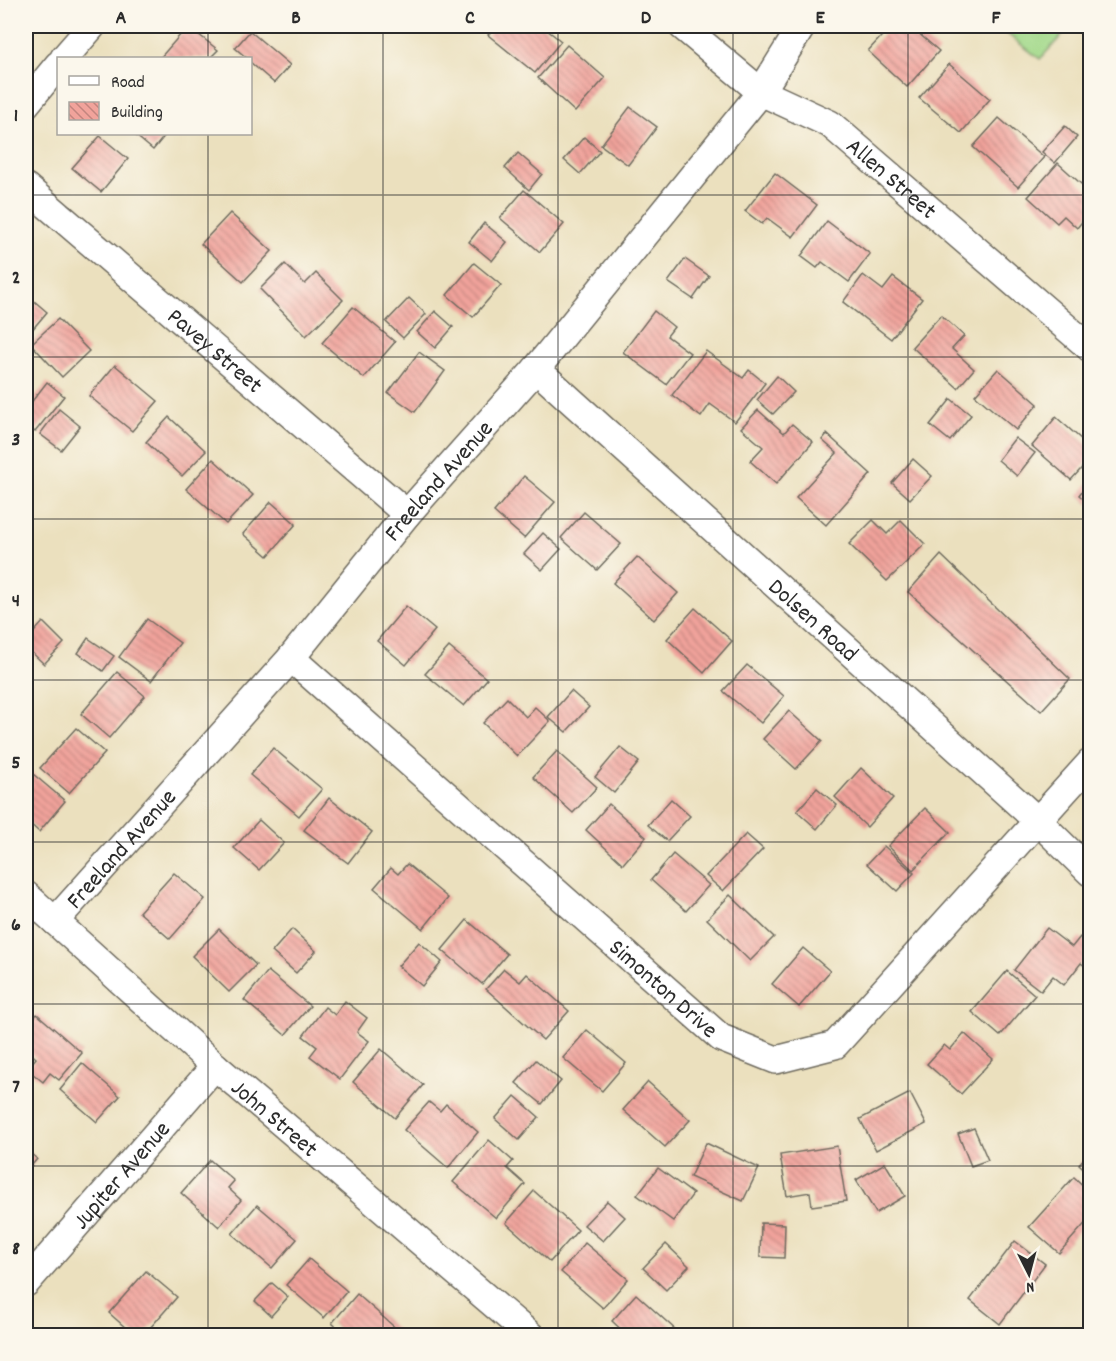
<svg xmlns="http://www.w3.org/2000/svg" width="1116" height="1361" viewBox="0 0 1116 1361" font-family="Dekko,sans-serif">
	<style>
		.green { fill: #a3d98a; stroke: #67825a; stroke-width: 1.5 }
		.building { fill: url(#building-back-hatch) }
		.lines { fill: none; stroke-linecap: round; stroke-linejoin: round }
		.street-casing { stroke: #6e6a5e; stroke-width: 30 }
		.street { stroke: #fff; stroke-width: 27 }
		.grid { fill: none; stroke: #2b2b2b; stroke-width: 1.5; stroke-opacity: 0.55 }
		.labels { text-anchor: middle; stroke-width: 4.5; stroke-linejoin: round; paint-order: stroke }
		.street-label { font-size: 24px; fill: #2b2b2b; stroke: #fbf7ec }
		.neatline { fill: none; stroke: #2b2b2b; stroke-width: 2 }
		.grid-label { font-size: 20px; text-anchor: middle; font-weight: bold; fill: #2b2b2b }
	</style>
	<defs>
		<pattern id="building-back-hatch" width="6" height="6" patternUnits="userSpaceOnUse" patternTransform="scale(1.5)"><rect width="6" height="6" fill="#f1a39b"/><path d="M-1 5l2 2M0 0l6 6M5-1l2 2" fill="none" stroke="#c3857f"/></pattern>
	</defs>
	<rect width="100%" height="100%" fill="#fbf7ec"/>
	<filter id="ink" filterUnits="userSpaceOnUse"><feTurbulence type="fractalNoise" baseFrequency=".0167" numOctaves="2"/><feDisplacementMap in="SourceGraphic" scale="12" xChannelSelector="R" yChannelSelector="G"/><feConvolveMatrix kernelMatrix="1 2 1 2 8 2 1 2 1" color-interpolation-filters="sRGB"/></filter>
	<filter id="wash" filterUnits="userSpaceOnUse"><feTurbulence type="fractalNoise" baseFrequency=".008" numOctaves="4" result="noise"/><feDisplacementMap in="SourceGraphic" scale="24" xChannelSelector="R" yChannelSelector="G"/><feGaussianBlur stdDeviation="1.35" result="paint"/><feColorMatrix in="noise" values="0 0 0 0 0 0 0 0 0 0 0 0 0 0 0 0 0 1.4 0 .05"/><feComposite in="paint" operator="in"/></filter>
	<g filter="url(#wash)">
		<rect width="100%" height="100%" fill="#ebe0be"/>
		<polygon class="green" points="997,26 1071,26 1040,59"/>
		<g id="blocks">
			<g class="building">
				<polygon points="188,26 218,50 210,58 160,58"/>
				<polygon points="496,26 542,26 561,41 535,73 488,35"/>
				<polygon points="891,26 910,26 939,51 907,87 868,51"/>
				<polygon points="1078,26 1090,26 1090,41 1075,29"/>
				<polygon points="250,31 290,65 274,83 250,62 250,58 247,58 235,48"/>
				<polygon points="567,45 605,78 575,112 538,78"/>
				<polygon points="949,64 990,99 961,133 919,98"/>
				<polygon points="630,107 657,127 628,165 601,145"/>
				<polygon points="999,118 1044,157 1018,187 973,147"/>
				<polygon points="1065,126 1077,137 1055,163 1042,152"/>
				<polygon points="134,134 166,134 153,150"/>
				<polygon points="100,136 128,159 101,192 72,168"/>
				<polygon points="584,137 600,151 580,174 564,160"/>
				<polygon points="518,153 542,174 529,190 505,168"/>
				<polygon points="1058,163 1090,192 1090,212 1077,228 1064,216 1057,223 1028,197"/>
				<polygon points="775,173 817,205 793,237 767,218 762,224 745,211"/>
				<polygon points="524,190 564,224 540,252 500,218"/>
				<polygon points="230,213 272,251 243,282 201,244"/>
				<polygon points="827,221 870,254 849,282 822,262 817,268 801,256"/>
				<polygon points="484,223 507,242 492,261 469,242"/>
				<polygon points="685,259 709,276 693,299 668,282"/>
				<polygon points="474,263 501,285 473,317 447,295"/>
				<polygon points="285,264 305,284 316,273 343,300 306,336 260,289"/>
				<polygon points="863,275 883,290 893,277 922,299 891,339 843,302"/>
				<polygon points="26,294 47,312 26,337"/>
				<polygon points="409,298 426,314 403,338 386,322"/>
				<polygon points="353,307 395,342 364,378 322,343"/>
				<polygon points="435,311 453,327 435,348 417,332"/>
				<polygon points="654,311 674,327 667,336 690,353 666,384 623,352"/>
				<polygon points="941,315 964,336 952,349 974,369 958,388 912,347"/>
				<polygon points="58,319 89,351 62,377 31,344"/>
				<polygon points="706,351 743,378 749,370 765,383 735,422 710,404 701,417 672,395"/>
				<polygon points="419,352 445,371 415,412 388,393"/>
				<polygon points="115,365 158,401 132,431 89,396"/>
				<polygon points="998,369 1038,404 1016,430 975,395"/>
				<polygon points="777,376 794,392 773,414 757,400"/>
				<polygon points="47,382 64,396 35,432 26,425 26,409"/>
				<polygon points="951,399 971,415 950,441 930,425"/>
				<polygon points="59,409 80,426 61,450 40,434"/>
				<polygon points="758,410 784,433 792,424 813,442 776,484 750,461 763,447 741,428"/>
				<polygon points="169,417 206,451 182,476 146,442"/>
				<polygon points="1056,417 1090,447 1090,459 1071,480 1032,446"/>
				<polygon points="827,434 871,474 826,525 796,498 837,453 822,440"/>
				<polygon points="1015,438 1035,453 1017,476 998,460"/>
				<polygon points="213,459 253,495 226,524 186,489"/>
				<polygon points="913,459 932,476 910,499 892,483"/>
				<polygon points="524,476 555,502 524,538 494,512"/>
				<polygon points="1090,481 1090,505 1079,495"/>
				<polygon points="271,502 296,524 268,556 243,534"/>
				<polygon points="584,512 621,544 597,570 561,538"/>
				<polygon points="873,520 887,534 901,520 925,544 887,581 849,544"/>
				<polygon points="543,533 561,549 542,570 524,554"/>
				<polygon points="941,555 1070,679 1041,711 908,592"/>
				<polygon points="637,557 678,593 654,620 613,583"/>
				<polygon points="406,606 435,630 406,665 377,641"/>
				<polygon points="695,608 732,641 704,673 667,639"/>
				<polygon points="147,619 180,643 151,681 119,657"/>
				<polygon points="43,622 64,643 44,664 26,647 26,641"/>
				<polygon points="88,638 114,656 103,671 78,653"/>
				<polygon points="449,647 487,679 464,706 425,674"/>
				<polygon points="747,665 784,696 761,723 723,691"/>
				<polygon points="117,672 145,696 109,738 81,714"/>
				<polygon points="571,691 589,707 566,732 548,717"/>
				<polygon points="507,698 526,717 535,707 550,721 517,756 483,723"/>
				<polygon points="789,711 822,741 796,769 763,739"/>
				<polygon points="76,728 105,753 69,793 40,768"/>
				<polygon points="620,747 639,762 614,793 595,777"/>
				<polygon points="273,748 322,789 299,816 250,775"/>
				<polygon points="557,751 597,787 573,813 533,777"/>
				<polygon points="26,768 65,801 39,832 26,820"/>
				<polygon points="861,768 893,798 867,827 835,797"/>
				<polygon points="817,788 837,805 817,829 797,811"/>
				<polygon points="329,798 372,832 348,863 304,830"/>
				<polygon points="671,799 690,816 667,841 648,825"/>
				<polygon points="609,804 646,837 623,864 586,830"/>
				<polygon points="925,808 950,832 913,870 888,846"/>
				<polygon points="259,820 284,843 259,870 234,848"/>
				<polygon points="746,834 763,849 723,891 706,876"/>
				<polygon points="884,846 914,873 897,891 867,864"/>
				<polygon points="673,854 709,885 686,911 651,880"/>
				<polygon points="407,864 448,898 423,929 374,888 391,868 398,874"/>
				<polygon points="174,873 205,899 170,939 139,912"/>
				<polygon points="730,895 774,937 750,961 707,919"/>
				<polygon points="467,920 507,954 482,984 442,950"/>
				<polygon points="1047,928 1072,947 1080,937 1090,945 1090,970 1081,963 1064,985 1053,976 1041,991 1014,970"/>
				<polygon points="219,929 256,965 229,992 192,956"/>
				<polygon points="292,929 316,951 296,973 272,952"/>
				<polygon points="419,942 442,962 422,986 398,966"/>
				<polygon points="803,948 830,971 799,1007 772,984"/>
				<polygon points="504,969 520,982 527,974 569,1011 543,1040 486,989"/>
				<polygon points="268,971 310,1006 285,1035 244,1000"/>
				<polygon points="1007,971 1035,995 1000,1036 972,1012"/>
				<polygon points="345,1001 367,1018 357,1032 369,1041 340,1079 310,1056 317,1047 303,1036 325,1007 335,1015"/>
				<polygon points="37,1014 82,1053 59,1080 50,1073 43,1082 27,1069 36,1058 26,1049 26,1027"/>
				<polygon points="587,1030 626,1063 602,1091 563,1058"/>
				<polygon points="964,1033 993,1059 961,1094 927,1064 944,1045 950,1050"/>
				<polygon points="381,1049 423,1085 395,1118 353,1082"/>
				<polygon points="536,1060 561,1081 542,1104 516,1083"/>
				<polygon points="82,1063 120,1096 97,1122 60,1090"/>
				<polygon points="648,1082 690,1120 665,1147 623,1110"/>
				<polygon points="910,1093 926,1124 876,1150 860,1119"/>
				<polygon points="515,1096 539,1117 519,1140 495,1119"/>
				<polygon points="429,1102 440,1111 446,1104 478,1132 448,1168 404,1130"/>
				<polygon points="974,1128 988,1160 971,1166 958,1134"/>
				<polygon points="489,1140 513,1161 507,1168 525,1184 496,1218 453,1182"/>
				<polygon points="706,1143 759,1168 743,1201 690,1177"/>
				<polygon points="837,1146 846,1201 812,1206 810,1192 787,1196 780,1155"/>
				<polygon points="26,1149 37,1159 26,1172"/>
				<polygon points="1090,1152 1090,1174 1079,1164"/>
				<polygon points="210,1160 234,1181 228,1188 241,1200 219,1227 181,1193"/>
				<polygon points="885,1163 905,1196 876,1213 856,1180"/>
				<polygon points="658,1168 693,1194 673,1221 637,1195"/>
				<polygon points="1074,1177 1090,1192 1090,1218 1059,1253 1029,1227"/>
				<polygon points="534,1191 578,1230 550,1262 506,1223"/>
				<polygon points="607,1201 625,1217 603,1241 584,1225"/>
				<polygon points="257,1205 297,1239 272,1268 232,1234"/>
				<polygon points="761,1223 785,1224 784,1258 760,1257"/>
				<polygon points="1015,1241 1045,1264 1000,1324 970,1300"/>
				<polygon points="585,1243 628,1279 603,1308 561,1272"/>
				<polygon points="666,1244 689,1266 666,1290 643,1268"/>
				<polygon points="309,1259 347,1291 324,1318 286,1285"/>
				<polygon points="146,1271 177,1297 143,1336 135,1336 109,1313"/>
				<polygon points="272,1283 288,1297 271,1316 255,1301"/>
				<polygon points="357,1294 400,1332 397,1336 346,1336 332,1323"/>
				<polygon points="636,1294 677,1331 673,1336 628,1336 612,1321"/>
			</g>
		</g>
	</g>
	<g filter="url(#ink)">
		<use href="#blocks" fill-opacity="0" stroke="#6e6a5e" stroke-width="1.5"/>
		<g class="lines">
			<defs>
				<g id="street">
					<path id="s1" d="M682,26L761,92L830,124L1090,348"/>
					<polyline points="64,58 92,26"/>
					<polyline points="26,104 58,65"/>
					<path id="s2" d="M26,187L407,514"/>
					<path id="s3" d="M536,369L1039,822L1090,872"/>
					<path id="s4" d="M291,658L721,1038L776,1060L835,1045L1090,763"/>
					<path id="s5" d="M26,895L215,1066L531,1336"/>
					<path id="s6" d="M55,921L291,658L407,514L536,369L761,92L802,26"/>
					<path id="s7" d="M26,1283L215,1066"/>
				</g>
			</defs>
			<use href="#street" class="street-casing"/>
			<use href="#street" class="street"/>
		</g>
	</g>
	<path class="grid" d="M208,26V58M383,26V1336M558,26V1336M733,26V1336M908,26V1336M208,134V1336M26,195H1090M26,357H1090M26,519H1090M26,680H1090M26,842H1090M26,1004H1090M26,1166H1090"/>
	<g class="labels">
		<g class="street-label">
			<text dy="8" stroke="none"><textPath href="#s1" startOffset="261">Allen Street</textPath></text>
			<text dy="8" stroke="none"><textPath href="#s2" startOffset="250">Pavey Street</textPath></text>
			<text dy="8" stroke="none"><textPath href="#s6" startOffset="584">Freeland Avenue</textPath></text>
			<text dy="8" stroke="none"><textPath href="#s3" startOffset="374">Dolsen Road</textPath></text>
			<text dy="8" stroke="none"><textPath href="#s6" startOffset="98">Freeland Avenue</textPath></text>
			<text dy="8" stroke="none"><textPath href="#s4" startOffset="498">Simonton Drive</textPath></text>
			<text dy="8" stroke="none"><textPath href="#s5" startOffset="334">John Street</textPath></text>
			<text dy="8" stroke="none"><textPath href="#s7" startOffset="144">Jupiter Avenue</textPath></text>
		</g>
	</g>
	<rect width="1116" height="1361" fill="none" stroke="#fbf7ec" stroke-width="66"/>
	<rect x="57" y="57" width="195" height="78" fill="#fbf7ec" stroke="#a8a59f" stroke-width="1.5"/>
	<rect x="69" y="76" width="30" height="9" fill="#ffffff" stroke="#a8a59f" stroke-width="1.5"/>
	<text x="111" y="87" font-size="18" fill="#2b2b2b">Road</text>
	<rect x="69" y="102" width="30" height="18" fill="url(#building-back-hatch)" stroke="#a8a59f" stroke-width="1.5"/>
	<text x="111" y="117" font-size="18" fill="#2b2b2b">Building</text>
	<g transform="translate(1029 1274) rotate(174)" stroke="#fbf7ec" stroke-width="4.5" paint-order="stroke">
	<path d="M0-4.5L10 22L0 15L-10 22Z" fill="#2b2b2b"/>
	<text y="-9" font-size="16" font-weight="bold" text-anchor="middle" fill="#2b2b2b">N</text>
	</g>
	<rect x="33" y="33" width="1050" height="1295" class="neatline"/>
	<g class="grid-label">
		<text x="121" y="23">A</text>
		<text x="296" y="23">B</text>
		<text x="470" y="23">C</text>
		<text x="646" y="23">D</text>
		<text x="820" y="23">E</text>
		<text x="996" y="23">F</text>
		<text x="16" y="121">1</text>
		<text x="16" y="283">2</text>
		<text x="16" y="445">3</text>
		<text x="16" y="606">4</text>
		<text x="16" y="768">5</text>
		<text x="16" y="930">6</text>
		<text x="16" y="1092">7</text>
		<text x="16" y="1254">8</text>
	</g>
</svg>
